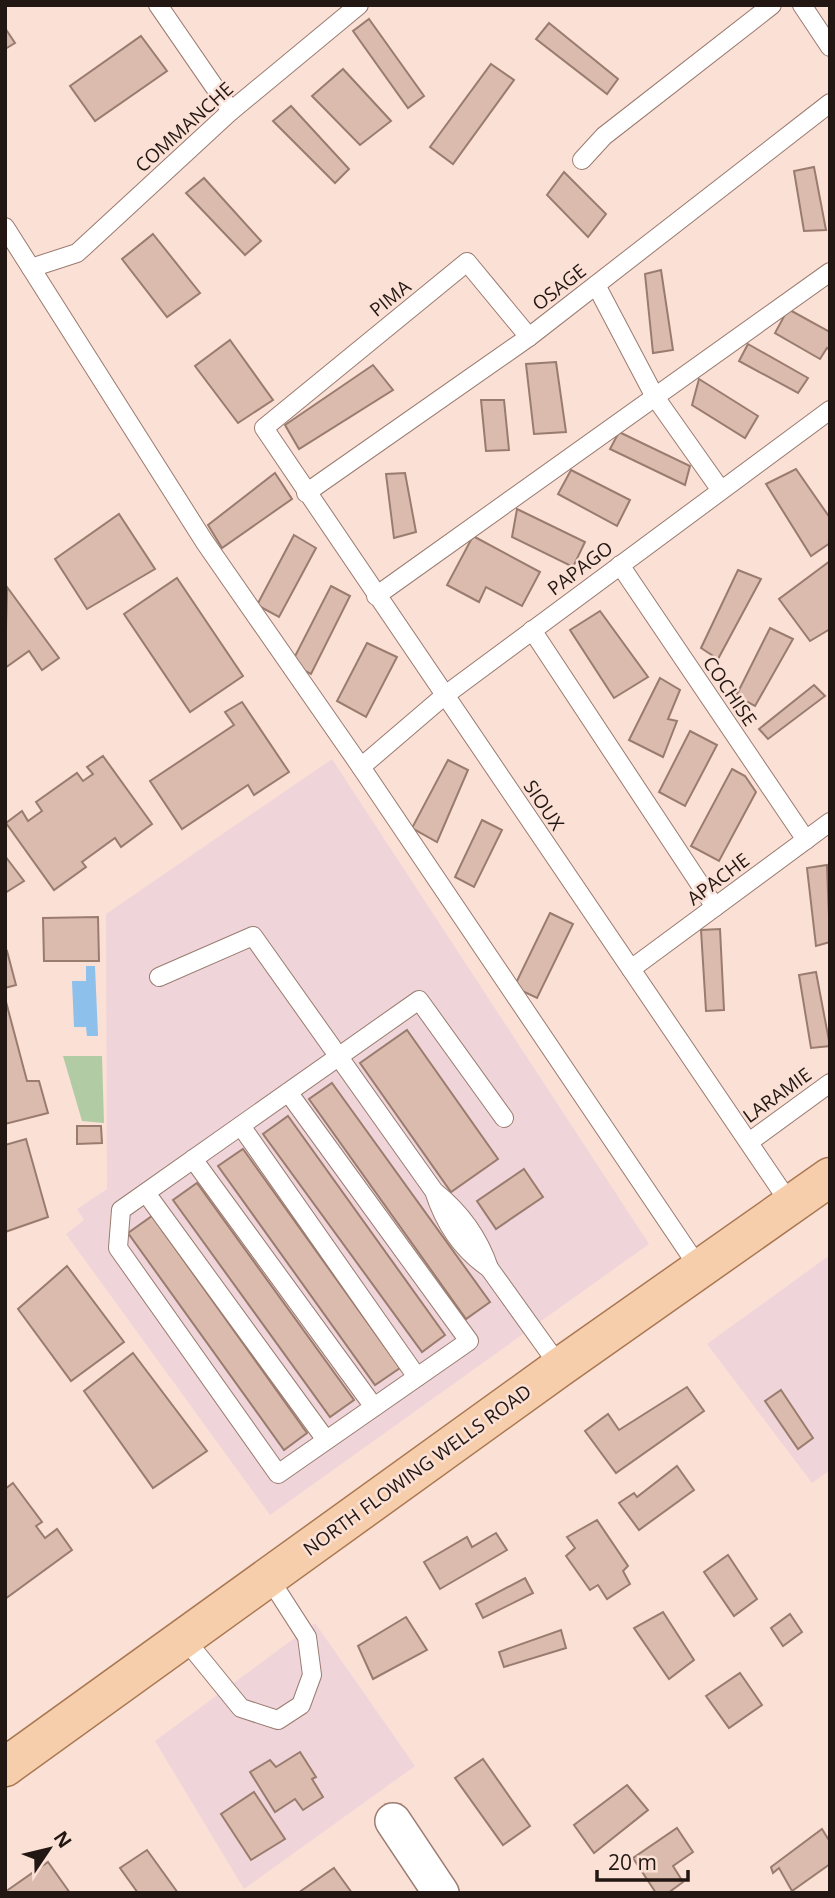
<svg xmlns="http://www.w3.org/2000/svg" width="835" height="1898" viewBox="0 0 835 1898" font-family="'Open Sans',sans-serif">
	<style>
		.commercial { fill: #efd5d9 }
		.green { fill: #b1cca4 }
		.water { fill: #8dc0eb }
		.building { fill: #dbbbad; stroke: #9a7c6f; stroke-width: 2 }
		.lines { fill: none; stroke-linecap: round; stroke-linejoin: round }
		.lane-casing { stroke: #9a7b70; stroke-width: 20 }
		.street-casing { stroke: #9a7b70; stroke-width: 38 }
		.primary-casing { stroke: #a97852; stroke-width: 41 }
		.lane { stroke: #fff; stroke-width: 18 }
		.street { stroke: #fff; stroke-width: 35 }
		.primary { stroke: #f7ceac; stroke-width: 38 }
		.labels { text-anchor: middle; stroke-width: 5; stroke-linejoin: round; paint-order: stroke }
		.street-label { font-size: 19px; fill: #221712; stroke: #fbe0d6 }
	</style>
	<rect width="100%" height="100%" fill="#fbe0d6"/>
	<g class="commercial">
		<polygon points="332,759 649,1244 270,1515 66,1234 84,1220 77,1209 107,1189 106,914"/>
		<polygon points="830,1255 830,1470 812,1483 707,1344"/>
		<polygon points="315,1623 415,1766 244,1889 155,1741"/>
	</g>
	<polygon class="green" points="63,1056 102,1056 104,1123 82,1121"/>
	<polygon class="water" points="86,966 95,966 98,1036 87,1036 86,1027 74,1027 72,981 86,981"/>
	<g class="building">
		<polygon points="369,19 424,96 408,108 353,31"/>
		<polygon points="549,23 618,79 607,94 536,39"/>
		<polygon points="5,28 15,43 5,49"/>
		<polygon points="141,36 167,71 95,121 70,86"/>
		<polygon points="491,64 514,80 453,164 430,147"/>
		<polygon points="343,69 391,121 360,145 312,96"/>
		<polygon points="291,106 349,169 335,183 273,121"/>
		<polygon points="814,167 826,230 804,231 794,171"/>
		<polygon points="564,172 606,214 588,237 547,195"/>
		<polygon points="204,178 261,241 245,255 186,193"/>
		<polygon points="153,234 200,293 167,317 122,259"/>
		<polygon points="661,270 673,350 653,353 645,274"/>
		<polygon points="788,309 830,332 830,350 827,348 820,359 775,333"/>
		<polygon points="230,340 273,400 238,423 195,366"/>
		<polygon points="748,344 808,378 798,393 739,361"/>
		<polygon points="556,362 566,432 534,434 526,364"/>
		<polygon points="373,365 393,390 299,449 285,425"/>
		<polygon points="699,379 758,416 745,438 692,405"/>
		<polygon points="481,400 504,400 509,450 486,451"/>
		<polygon points="619,432 690,466 685,485 610,449"/>
		<polygon points="796,469 830,518 830,543 811,556 766,484"/>
		<polygon points="571,470 630,500 617,526 558,494"/>
		<polygon points="275,473 292,499 222,548 208,525"/>
		<polygon points="405,473 416,532 394,538 386,474"/>
		<polygon points="517,509 585,542 573,567 512,537"/>
		<polygon points="119,514 155,569 87,609 55,559"/>
		<polygon points="294,535 316,548 279,617 257,605"/>
		<polygon points="473,536 540,572 522,606 486,587 479,602 447,585"/>
		<polygon points="830,561 830,629 810,641 779,599"/>
		<polygon points="738,570 761,579 718,659 701,648"/>
		<polygon points="177,578 243,676 190,712 124,614"/>
		<polygon points="331,586 350,596 311,674 291,664"/>
		<polygon points="7,587 59,658 42,670 29,651 5,668"/>
		<polygon points="600,611 648,677 614,698 570,630"/>
		<polygon points="770,628 793,639 755,706 736,696"/>
		<polygon points="367,643 397,657 366,717 337,701"/>
		<polygon points="660,678 680,690 668,719 677,721 663,757 629,740"/>
		<polygon points="814,685 825,696 768,739 759,729"/>
		<polygon points="242,702 289,772 254,795 248,785 182,829 150,781 234,725 225,712"/>
		<polygon points="690,731 717,745 685,806 659,792"/>
		<polygon points="103,756 152,824 121,847 115,838 82,862 86,867 54,890 6,823 22,811 28,821 42,811 36,802 77,773 83,781 93,774 87,767"/>
		<polygon points="448,760 468,770 437,842 412,828"/>
		<polygon points="732,769 745,776 756,792 719,861 691,846"/>
		<polygon points="482,820 502,830 474,887 455,877"/>
		<polygon points="5,856 24,881 5,893"/>
		<polygon points="827,865 830,942 816,946 807,868"/>
		<polygon points="550,913 573,924 537,998 514,987"/>
		<polygon points="98,917 99,961 44,961 43,918"/>
		<polygon points="720,929 724,1010 706,1011 701,930"/>
		<polygon points="7,951 16,985 5,988 5,952"/>
		<polygon points="816,972 830,1046 811,1048 799,975"/>
		<polygon points="5,998 27,1081 39,1081 48,1113 5,1124"/>
		<polygon points="407,1030 498,1159 451,1192 360,1063"/>
		<polygon points="332,1083 490,1302 466,1319 309,1099"/>
		<polygon points="288,1116 445,1335 422,1352 263,1134"/>
		<polygon points="77,1126 101,1126 102,1143 77,1144"/>
		<polygon points="26,1139 48,1217 5,1232 5,1145"/>
		<polygon points="243,1149 400,1368 375,1385 218,1166"/>
		<polygon points="524,1169 543,1197 496,1229 477,1201"/>
		<polygon points="197,1183 354,1400 330,1417 173,1200"/>
		<polygon points="152,1216 307,1433 284,1450 128,1233"/>
		<polygon points="67,1266 124,1342 71,1381 18,1309"/>
		<polygon points="133,1353 207,1451 153,1488 84,1391"/>
		<polygon points="687,1387 704,1411 616,1473 585,1431 608,1414 619,1430"/>
		<polygon points="781,1390 813,1438 798,1449 765,1401"/>
		<polygon points="677,1466 694,1490 639,1530 619,1503 634,1493 637,1497"/>
		<polygon points="13,1483 42,1522 36,1526 45,1538 57,1529 72,1550 5,1599 5,1489"/>
		<polygon points="597,1520 628,1566 623,1571 630,1584 607,1599 598,1585 590,1590 566,1556 575,1548 567,1537"/>
		<polygon points="496,1533 507,1550 440,1589 424,1562 467,1537 472,1547"/>
		<polygon points="728,1555 757,1599 734,1616 704,1572"/>
		<polygon points="525,1578 533,1593 483,1618 476,1604"/>
		<polygon points="663,1612 694,1660 669,1679 634,1628"/>
		<polygon points="790,1614 802,1632 783,1646 771,1628"/>
		<polygon points="406,1617 427,1650 373,1679 358,1646"/>
		<polygon points="561,1630 566,1648 504,1667 499,1652"/>
		<polygon points="740,1673 762,1705 729,1728 706,1696"/>
		<polygon points="300,1752 316,1777 312,1779 323,1797 303,1810 295,1799 275,1812 250,1772 270,1760 276,1767"/>
		<polygon points="483,1759 530,1826 503,1845 455,1778"/>
		<polygon points="627,1785 648,1810 594,1853 574,1825"/>
		<polygon points="254,1792 285,1839 251,1860 221,1814"/>
		<polygon points="677,1828 693,1852 673,1866 683,1882 668,1893 656,1893 633,1858"/>
		<polygon points="822,1829 830,1842 830,1864 792,1891 779,1868 773,1873 771,1867"/>
		<polygon points="147,1850 178,1893 138,1893 120,1868"/>
		<polygon points="48,1862 70,1893 5,1893 5,1892"/>
		<polygon points="334,1868 352,1893 298,1893"/>
	</g>
	<g class="lines">
		<defs>
			<g id="lane">
				<polyline points="158,5 231,111"/>
				<polyline points="802,5 830,47"/>
				<polyline points="582,160 604,136 772,5"/>
				<polyline points="5,227 204,541 361,767 699,1268"/>
				<polyline points="31,268 77,253 231,111 359,5"/>
				<polyline points="596,285 655,397 720,489"/>
				<polyline points="529,337 467,262 264,428 791,1205"/>
				<polyline points="306,493 529,337 830,103"/>
				<polyline points="620,565 806,840"/>
				<polyline points="376,596 830,272"/>
				<polyline points="532,630 715,907"/>
				<polyline points="361,767 444,696 830,410"/>
				<polyline points="631,969 830,822"/>
				<path d="M159,977L253,936L434,1191C459,1211 479,1238 489,1268C462,1250 444,1222 434,1191"/>
				<polyline points="288,1092 469,1341 278,1474 118,1248 121,1210 419,1000 504,1118"/>
				<polyline points="241,1126 417,1377"/>
				<polyline points="749,1142 830,1083"/>
				<polyline points="193,1159 374,1407"/>
				<polyline points="146,1193 326,1440"/>
				<polyline points="489,1268 560,1367"/>
				<polyline points="184,1638 241,1708 278,1720 301,1705 312,1675 307,1637 269,1578"/>
			</g>
			<polyline id="street" points="393,1821 441,1893"/>
			<polyline id="primary" points="5,1767 560,1367 830,1177"/>
		</defs>
		<use href="#lane" class="lane-casing"/>
		<use href="#street" class="street-casing"/>
		<use href="#primary" class="primary-casing"/>
		<use href="#lane" class="lane"/>
		<use href="#street" class="street"/>
		<use href="#primary" class="primary"/>
	</g>
	<g class="labels">
		<g class="street-label">
			<text transform="translate(184 127) rotate(-42)" y="7">COMMANCHE</text>
			<text transform="translate(559 287) rotate(-38)" y="7">OSAGE</text>
			<text transform="translate(390 298) rotate(-39)" y="7">PIMA</text>
			<text transform="translate(580 568) rotate(-37)" y="7">PAPAGO</text>
			<text transform="translate(730 691) rotate(56)" y="7">COCHISE</text>
			<text transform="translate(544 805) rotate(56)" y="7">SIOUX</text>
			<text transform="translate(718 879) rotate(-37)" y="7">APACHE</text>
			<text transform="translate(777 1095) rotate(-36)" y="7">LARAMIE</text>
			<text transform="translate(417 1470) rotate(-36)" y="7">NORTH FLOWING WELLS ROAD</text>
		</g>
	</g>
	<rect width="835" height="1898" fill="none" stroke="#221712" stroke-width="14"/>
	<g transform="translate(49 1849) rotate(55)" stroke="#fbe0d6" stroke-width="5" paint-order="stroke">
	<path d="M0-5L12 26L0 18L-12 26Z" fill="#221712"/>
	<text y="-10" font-size="19" font-weight="bold" text-anchor="middle" fill="#221712">N</text>
	</g>
	<path d="M597 1870v10h91v-10" fill="none" stroke="#221712" stroke-width="3.5"/>
	<text x="608" y="1870" font-size="21" fill="#221712" stroke="#fbe0d6" stroke-width="5" paint-order="stroke">20 m</text>
</svg>
